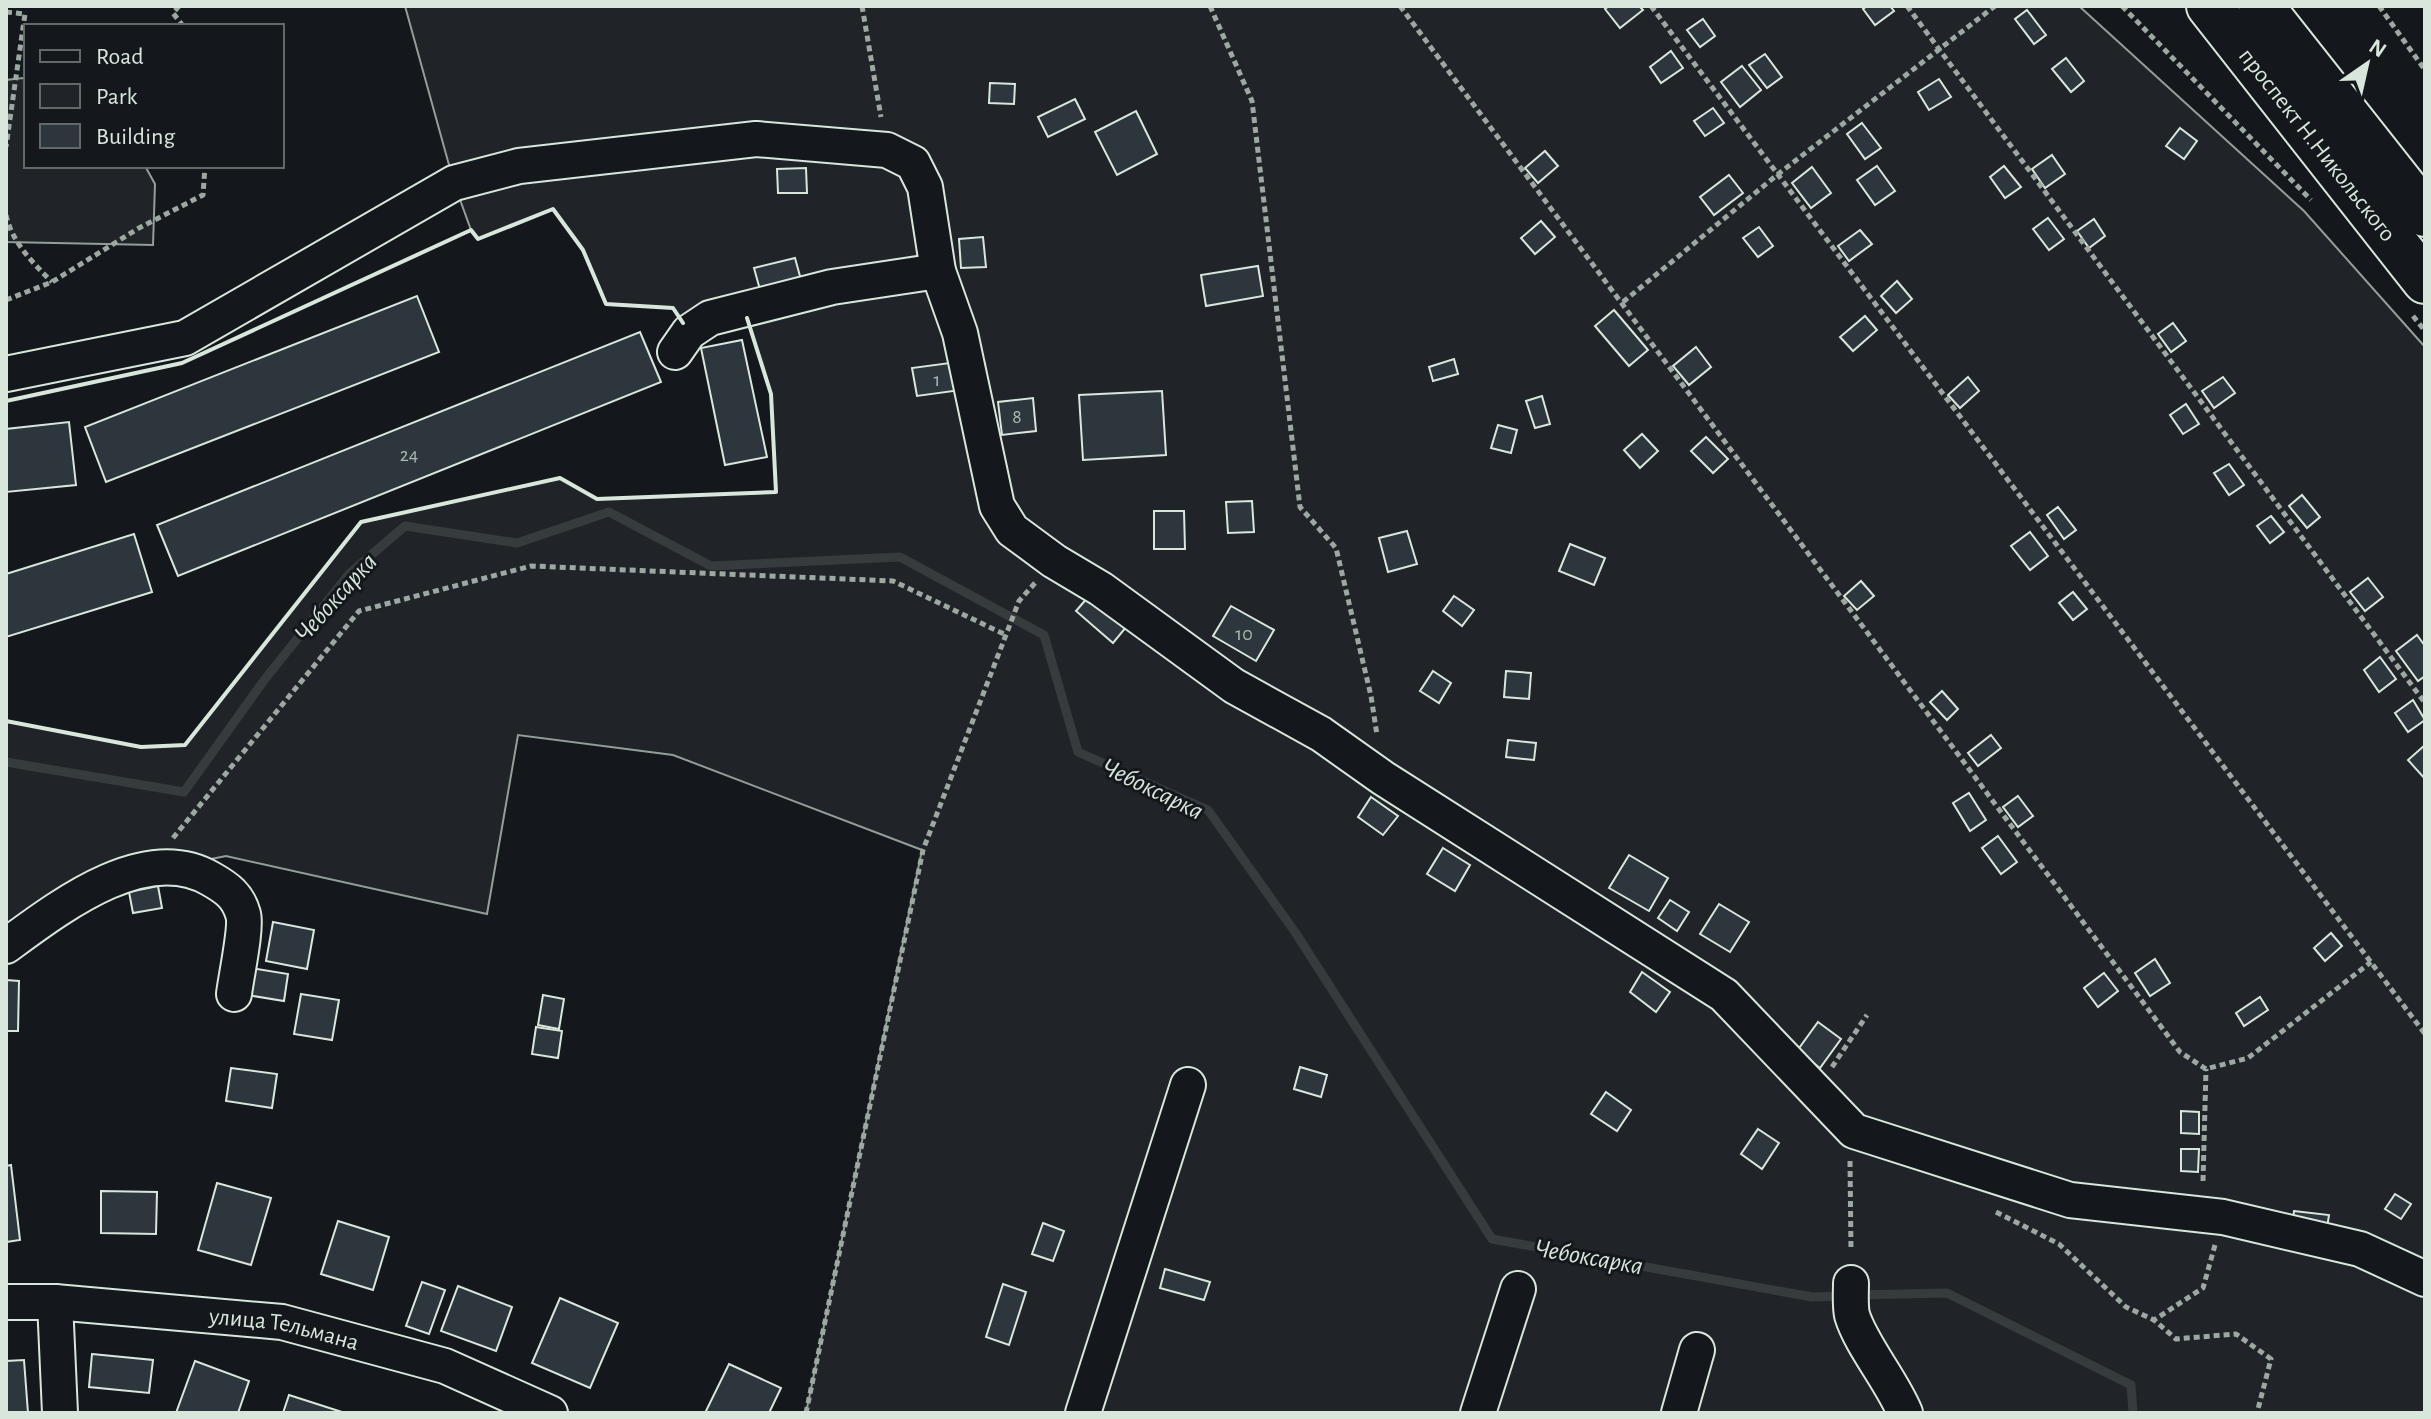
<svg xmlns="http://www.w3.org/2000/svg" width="2431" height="1419" viewBox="0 0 2431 1419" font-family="'Alegreya Sans',sans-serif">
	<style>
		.green { fill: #202428; stroke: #939e99; stroke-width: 2 }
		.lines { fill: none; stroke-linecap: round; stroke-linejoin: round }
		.stream { stroke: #363b3e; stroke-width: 9 }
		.building { fill: #2c363c; stroke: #d8e6dc; stroke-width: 2 }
		.minor-casing { stroke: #d8e6dc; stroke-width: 38 }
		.major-casing { stroke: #d8e6dc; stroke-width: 48 }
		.path { stroke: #9da8a2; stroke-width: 5; stroke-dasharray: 6 4; stroke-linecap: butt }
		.minor { stroke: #14181c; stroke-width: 34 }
		.major { stroke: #14181c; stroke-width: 44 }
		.wall { stroke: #d8e6dc; stroke-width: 4 }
		.labels { text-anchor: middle; stroke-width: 6; stroke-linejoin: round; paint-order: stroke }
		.number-label { font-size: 20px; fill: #adbab4 }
		.street-label { font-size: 24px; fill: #d8e6dc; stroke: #14181c }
		.water-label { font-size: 26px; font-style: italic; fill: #d8e6dc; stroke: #14181c }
	</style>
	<rect width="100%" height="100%" fill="#14181c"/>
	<g class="green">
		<polygon points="405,6 2079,6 2304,211 2425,347 2425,1413 806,1413 922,850 673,755 518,735 487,914 226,856 75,886 6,936 6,721 141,747 185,745 361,522 560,478 598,499 776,492 771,394 746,317 689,332 673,308 606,304 583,250 553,209 478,239 471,230 454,183"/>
		<polygon points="23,78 26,80 26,166 145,166 155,184 153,245 6,242 6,80"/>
	</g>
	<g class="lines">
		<g class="stream">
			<polyline points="6,762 184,792 265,679 349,574 405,526 517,543 609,512 711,566 900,557 1044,635 1078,752 1208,810 1295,932 1492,1239 1812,1297 1843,1296"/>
			<polyline points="1857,1295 1947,1293 2131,1385 2133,1413"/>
		</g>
	</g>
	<g class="building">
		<polygon points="1609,6 1639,6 1643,10 1620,28 1605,9"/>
		<polygon points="1867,6 1890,6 1894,11 1875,25 1863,9"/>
		<polygon points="2027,10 2046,35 2034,44 2015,19"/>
		<polygon points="1703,19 1715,36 1700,47 1687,30"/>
		<polygon points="1671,51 1683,68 1661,83 1650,67"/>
		<polygon points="1765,54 1782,77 1767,88 1749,65"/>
		<polygon points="2066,58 2084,81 2071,92 2052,69"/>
		<polygon points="1742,66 1761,90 1740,107 1721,82"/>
		<polygon points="1939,79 1951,97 1929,110 1918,92"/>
		<polygon points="990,83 1015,84 1014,104 989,103"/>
		<polygon points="1075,99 1085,119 1048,137 1038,117"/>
		<polygon points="1713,108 1724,123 1705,136 1694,121"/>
		<polygon points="1136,111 1157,154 1117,175 1095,132"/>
		<polygon points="1862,123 1881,148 1865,159 1847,134"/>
		<polygon points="2180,128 2197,141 2184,159 2166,146"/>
		<polygon points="1545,151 1558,166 1538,183 1525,168"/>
		<polygon points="2052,155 2065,174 2045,188 2032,169"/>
		<polygon points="1877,166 1895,191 1875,205 1857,180"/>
		<polygon points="2004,166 2021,187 2005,198 1990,177"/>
		<polygon points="1812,167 1831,193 1811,208 1792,183"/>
		<polygon points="806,168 807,193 778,193 777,169"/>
		<polygon points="1729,175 1743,193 1714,215 1700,197"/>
		<polygon points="2048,218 2064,239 2049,250 2033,229"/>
		<polygon points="2094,219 2105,236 2089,248 2077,231"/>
		<polygon points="1541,221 1555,237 1535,254 1521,238"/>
		<polygon points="1759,227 1773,246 1758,257 1743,238"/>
		<polygon points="1860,230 1872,244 1849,261 1838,246"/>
		<polygon points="983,237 986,267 961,268 959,239"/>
		<polygon points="795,258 803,287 762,297 754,268"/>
		<polygon points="1258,266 1263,296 1206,306 1201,275"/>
		<polygon points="1897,281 1912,299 1896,313 1881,296"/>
		<polygon points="417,296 439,352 106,482 85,427"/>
		<polygon points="1614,310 1648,350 1629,366 1595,326"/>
		<polygon points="1865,316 1877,330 1853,351 1840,337"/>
		<polygon points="2173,323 2186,341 2171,352 2158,334"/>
		<polygon points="640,332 661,382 178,576 157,525"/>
		<polygon points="742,340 767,457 725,465 701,348"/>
		<polygon points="1696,347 1711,367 1689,385 1673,366"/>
		<polygon points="1454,359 1458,374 1433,381 1429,367"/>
		<polygon points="957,362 961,390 917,396 912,368"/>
		<polygon points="1968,377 1979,391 1960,408 1948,395"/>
		<polygon points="2223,377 2235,393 2214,408 2202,391"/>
		<polygon points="1162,391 1166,455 1083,460 1079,395"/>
		<polygon points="1542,396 1550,424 1535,428 1526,401"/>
		<polygon points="1033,398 1036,431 1002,435 998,402"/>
		<polygon points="2186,404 2199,424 2183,434 2170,415"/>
		<polygon points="69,422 76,485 6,492 6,429"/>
		<polygon points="1498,425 1517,430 1511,453 1491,448"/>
		<polygon points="1642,434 1658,451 1640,468 1624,450"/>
		<polygon points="1706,437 1728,459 1713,473 1691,451"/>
		<polygon points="2229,464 2244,485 2229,495 2214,473"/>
		<polygon points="2302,495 2320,517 2307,528 2289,506"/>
		<polygon points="1252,501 1254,532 1228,533 1226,502"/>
		<polygon points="2058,507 2076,530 2064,539 2047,515"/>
		<polygon points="1154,511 1184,511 1185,549 1154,549"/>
		<polygon points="2271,516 2284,532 2270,543 2257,526"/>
		<polygon points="1407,531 1417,564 1388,572 1379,538"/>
		<polygon points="2030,532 2048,556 2030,570 2011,546"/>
		<polygon points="134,534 152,592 6,637 6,574"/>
		<polygon points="1570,544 1605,558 1594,585 1559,571"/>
		<polygon points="2368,578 2383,597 2365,611 2350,592"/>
		<polygon points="1861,581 1874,596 1857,610 1844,596"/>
		<polygon points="1095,589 1132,620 1113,643 1076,611"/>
		<polygon points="2073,592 2087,609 2073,620 2059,603"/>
		<polygon points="1454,596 1474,610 1462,626 1443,611"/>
		<polygon points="1231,606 1274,630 1256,661 1213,636"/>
		<polygon points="2417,635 2425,646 2425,676 2418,681 2396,651"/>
		<polygon points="2380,657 2396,679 2379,692 2364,670"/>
		<polygon points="1433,671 1451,683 1439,703 1420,691"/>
		<polygon points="1506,671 1531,673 1529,699 1504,697"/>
		<polygon points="1942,691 1958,709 1947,720 1930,702"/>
		<polygon points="2413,700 2425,720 2408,732 2395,713"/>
		<polygon points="1991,735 2001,748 1978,766 1968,753"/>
		<polygon points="1508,740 1536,743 1534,760 1506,757"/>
		<polygon points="2425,745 2425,779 2408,760"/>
		<polygon points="1969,793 1986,820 1970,831 1953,803"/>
		<polygon points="2018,796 2033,816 2018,827 2003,807"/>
		<polygon points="1371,797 1398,816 1383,835 1358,817"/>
		<polygon points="1998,836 2017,862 2001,874 1982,848"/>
		<polygon points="1443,848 1470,865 1455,891 1427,874"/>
		<polygon points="1629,855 1668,878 1649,911 1609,888"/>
		<polygon points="158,886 162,908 133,913 129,892"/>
		<polygon points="1670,900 1689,912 1677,931 1658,918"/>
		<polygon points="1719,904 1749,922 1730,952 1700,934"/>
		<polygon points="273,922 314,930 307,969 266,961"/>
		<polygon points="2331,933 2342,946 2325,961 2314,948"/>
		<polygon points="2155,959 2170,983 2150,996 2135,973"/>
		<polygon points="251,968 288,974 284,1001 247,995"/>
		<polygon points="1642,972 1670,992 1656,1012 1630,992"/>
		<polygon points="2104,973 2118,991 2098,1007 2084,988"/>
		<polygon points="6,980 19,981 18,1031 6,1031"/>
		<polygon points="301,994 339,1000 332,1040 294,1034"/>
		<polygon points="543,995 564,999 559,1029 538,1025"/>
		<polygon points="2260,997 2268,1010 2244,1026 2236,1013"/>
		<polygon points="1818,1022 1841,1039 1820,1068 1797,1051"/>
		<polygon points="536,1027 562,1031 558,1058 532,1054"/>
		<polygon points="1300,1067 1327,1075 1321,1097 1294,1089"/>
		<polygon points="231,1068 277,1074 272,1108 226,1101"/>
		<polygon points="1606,1092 1631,1110 1617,1131 1591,1114"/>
		<polygon points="2181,1111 2199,1112 2199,1134 2181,1133"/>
		<polygon points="1758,1129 1779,1143 1762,1169 1741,1154"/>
		<polygon points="2181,1149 2199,1149 2198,1172 2181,1171"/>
		<polygon points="11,1165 20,1240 6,1242 6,1166"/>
		<polygon points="217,1183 271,1198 251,1265 198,1250"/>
		<polygon points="101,1191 157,1192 156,1234 101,1233"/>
		<polygon points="2395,1194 2411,1204 2401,1219 2385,1209"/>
		<polygon points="2294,1211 2329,1215 2326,1234 2292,1230"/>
		<polygon points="338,1221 389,1237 373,1290 321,1274"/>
		<polygon points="1043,1223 1064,1231 1053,1261 1032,1254"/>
		<polygon points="1165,1269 1210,1282 1204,1300 1160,1288"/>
		<polygon points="422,1282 445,1290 429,1334 406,1326"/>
		<polygon points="1003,1284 1026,1292 1009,1345 986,1337"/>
		<polygon points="458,1286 512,1307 496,1351 441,1331"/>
		<polygon points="560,1298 618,1323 590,1388 532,1363"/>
		<polygon points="92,1354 153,1360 149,1393 89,1387"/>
		<polygon points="24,1360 28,1413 6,1413 6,1361"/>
		<polygon points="195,1361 249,1381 238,1413 176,1413"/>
		<polygon points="729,1364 781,1388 769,1413 705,1413"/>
		<polygon points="289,1395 345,1413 283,1413"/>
	</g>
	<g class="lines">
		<defs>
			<g id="minor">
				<polyline points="675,352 689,332 710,318 832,287 938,271"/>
				<polyline points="6,374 185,338 454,183 519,166 756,139 887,150 913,163 925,187 938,271 960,333 997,506 1012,530 1054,561 1101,589 1234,686 1321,734 1383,778 1724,995 1854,1131 2070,1200 2223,1217 2360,1249 2425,1279"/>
				<path d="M6,946C58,908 145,840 211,879C227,888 238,896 243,914C247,927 236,977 234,994"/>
				<path d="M1851,1283C1851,1294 1850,1305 1852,1315C1861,1345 1892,1381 1905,1413"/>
				<path id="s1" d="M6,1302H55L282,1322L445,1366L550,1413"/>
				<polyline points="55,1302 60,1413"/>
				<polyline points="1083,1413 1188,1085"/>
				<polyline points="1478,1413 1518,1289"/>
				<polyline points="1679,1413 1697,1350"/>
			</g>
			<g id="major">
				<path id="s2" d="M2209,6L2425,281"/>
				<polyline points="2261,6 2425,214"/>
			</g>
		</defs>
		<use href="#minor" class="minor-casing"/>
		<use href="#major" class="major-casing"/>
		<g class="path">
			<polyline points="179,6 173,13 183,26"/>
			<polyline points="862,6 881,117"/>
			<polyline points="1210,6 1252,101 1300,507 1336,548 1371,696 1377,735"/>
			<polyline points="1400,6 2180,1052 2206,1069 2248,1058 2371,962"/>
			<polyline points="1651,6 2425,1034"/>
			<polyline points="1907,6 2425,703"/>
			<polyline points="2122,6 2311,200"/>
			<polyline points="2379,6 2425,70"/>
			<polyline points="6,12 25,14 6,147"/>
			<path d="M6,215C12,242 32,262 52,282"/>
			<polyline points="6,300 52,282 139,228 203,195 205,166"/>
			<polyline points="1623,302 1777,175 1995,6"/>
			<polyline points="2413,316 2425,331"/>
			<polyline points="173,838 359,611 531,566 893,581 1006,635"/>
			<polyline points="1832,1067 1867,1015"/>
			<polyline points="1850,1161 1851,1251"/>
			<polyline points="2203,1181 2206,1069"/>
			<polyline points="1996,1212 2059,1244 2126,1307 2154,1320"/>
			<polyline points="2215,1245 2203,1288 2154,1320 2176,1339 2236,1334 2271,1359 2257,1413"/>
			<polyline points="806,1413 923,850 1019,601 1035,583"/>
		</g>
		<use href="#minor" class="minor"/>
		<use href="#major" class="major"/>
		<g class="wall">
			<polyline points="6,401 182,363 471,230 478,239 553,209 583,250 606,304 673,308 683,323"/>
			<polyline points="6,721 141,747 185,745 361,522 560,478 597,499 776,492 771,394 747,318"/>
		</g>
	</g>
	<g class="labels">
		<g class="number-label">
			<text x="937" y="386">1</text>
			<text x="1017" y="423">8</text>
			<text x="409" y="461">24</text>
			<text x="1244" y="640">10</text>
		</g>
		<g class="street-label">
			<text dy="8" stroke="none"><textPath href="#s2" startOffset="176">проспект Н.Никольского</textPath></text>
			<text dy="8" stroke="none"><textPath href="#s1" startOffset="280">улица Тельмана</textPath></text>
		</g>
		<g class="water-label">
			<text transform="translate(335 597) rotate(-48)" y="9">Чебоксарка</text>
			<text transform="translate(1153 788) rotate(26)" y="9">Чебоксарка</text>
			<text transform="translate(1589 1256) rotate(10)" y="9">Чебоксарка</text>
		</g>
	</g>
	<rect width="2431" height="1419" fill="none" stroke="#d8e6dc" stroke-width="16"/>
	<rect x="24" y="24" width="260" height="144" fill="#14181c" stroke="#626a69" stroke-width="2"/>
	<rect x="40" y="50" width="40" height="12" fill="#14181c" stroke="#626a69" stroke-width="2"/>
	<text x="96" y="64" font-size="24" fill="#d8e6dc">Road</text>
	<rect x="40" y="84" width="40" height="24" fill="#202428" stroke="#626a69" stroke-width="2"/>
	<text x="96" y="104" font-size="24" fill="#d8e6dc">Park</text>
	<rect x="40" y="124" width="40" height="24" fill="#2c363c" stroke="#626a69" stroke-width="2"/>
	<text x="96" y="144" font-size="24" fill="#d8e6dc">Building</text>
	<g transform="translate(2367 64) rotate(34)" stroke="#14181c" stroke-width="6" paint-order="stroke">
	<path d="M0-6L14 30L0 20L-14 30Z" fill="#d8e6dc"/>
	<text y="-12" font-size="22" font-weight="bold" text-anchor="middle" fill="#d8e6dc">N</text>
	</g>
</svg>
